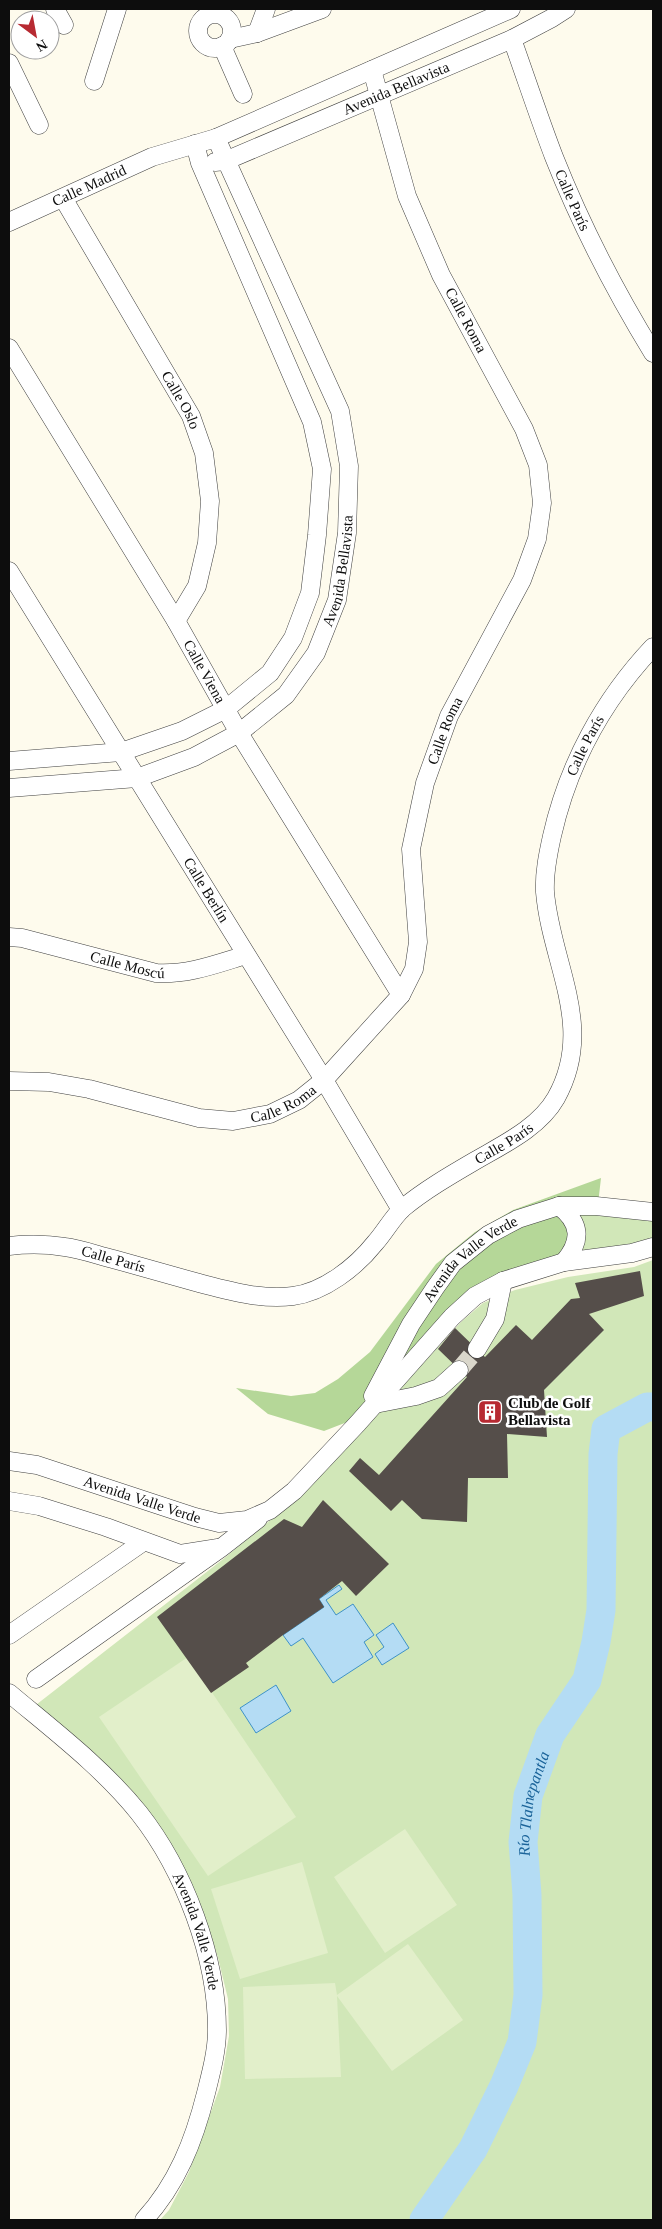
<svg xmlns="http://www.w3.org/2000/svg" width="662" height="2229" viewBox="0 0 662 2229" font-family="'Times New Roman',serif">
	<style>
		.green { fill: #d1e7b8; fill-rule: evenodd }
		.forest { fill: #b5d798 }
		.pitch { fill: #e2efca }
		.water { fill: #b4dcf4; stroke: #3e92c8 }
		.lines { fill: none; stroke-linecap: round; stroke-linejoin: round }
		.river { stroke: #b4dcf4; stroke-width: 29 }
		.building { fill: #554e4a }
		.minor-tunnel { stroke: #dad7cb; stroke-width: 18; stroke-dasharray: 18 9; stroke-linecap: butt }
		.minor-casing { stroke: #404040; stroke-width: 19 }
		.minor { stroke: #fff; stroke-width: 18 }
		.labels { text-anchor: middle; stroke-width: 5; stroke-linejoin: round; paint-order: stroke }
		.street-label { font-size: 15px; fill: #0d0d0d; stroke: #fff }
		.poi-label { font-size: 15px; font-weight: bold; fill: #0d0d0d; stroke: #fff; text-anchor: start }
		.water-label { font-size: 16px; font-style: italic; fill: #1b649a; stroke: #fff }
	</style>
	<rect width="100%" height="100%" fill="#fefbed"/>
	<g class="green">
		<polygon points="556,1211 653,1215 653,1244 574,1259"/>
		<path d="M653,1260V2220H160L169,2210L189,2172L220,2087L229,2036L228,1999L218,1958L203,1912L164,1841L32,1708L222,1560L274,1517L363,1429L461,1322L483,1303L515,1290L568,1277L634,1267ZM602,1481L601,1610L596,1637V1636Z"/>
	</g>
	<path class="forest" d="M601,1178L597,1213L557,1211C577,1227 568,1241 560,1261L501,1278L355,1419L324,1431L268,1414L236,1388L291,1396L315,1393L338,1379L370,1352L436,1264L475,1232L513,1210Z"/>
	<g class="pitch">
		<polygon points="188,1657 296,1817 208,1876 99,1717"/>
		<polygon points="405,1829 457,1905 385,1953 334,1877"/>
		<polygon points="302,1862 328,1953 240,1979 211,1889"/>
		<polygon points="408,1944 463,2020 392,2071 337,1996 341,2077 245,2079 243,1987 335,1983 337,1995"/>
	</g>
	<g class="water">
		<polygon points="339,1585 342,1589 326,1600 336,1615 353,1604 374,1635 364,1642 373,1657 333,1683 303,1638 291,1646 283,1635 324,1607 319,1599"/>
		<polygon points="393,1623 409,1648 382,1665 375,1654 384,1647 376,1635"/>
		<polygon points="276,1685 291,1711 256,1733 240,1708"/>
	</g>
	<g class="lines">
		<path class="river" id="s1" d="M424,2220L473,2149L504,2086L522,2042L528,1995L527,1895L523,1842L528,1796L550,1735L587,1680L596,1642L601,1610L603,1454L606,1429L647,1407H653"/>
	</g>
	<g class="building">
		<polygon points="640,1271 644,1296 589,1314 604,1330 544,1390 547,1437 507,1434 508,1478 468,1478 467,1522 422,1519 402,1500 391,1511 349,1471 360,1458 379,1475 467,1377 438,1349 455,1328 485,1357 516,1325 532,1340 571,1299 580,1298 575,1283"/>
		<polygon points="323,1500 389,1564 356,1596 342,1581 319,1599 324,1607 283,1635 246,1663 249,1667 211,1693 157,1617 284,1519 302,1527"/>
	</g>
	<g class="lines">
		<polyline class="minor-tunnel" points="459,1370 477,1349"/>
		<defs>
			<g id="minor">
				<polyline points="55,9 64,25"/>
				<circle cx="215" cy="31" r="17"/>
				<polyline points="257,33 266,9"/>
				<polyline points="230,39 257,33 322,9"/>
				<path id="s2" d="M512,39C526,78 539,118 554,157C581,225 615,291 653,353"/>
				<polyline points="222,46 243,94"/>
				<polyline points="9,63 39,125"/>
				<polyline points="94,81 117,9"/>
				<path id="s3" d="M215,162L225,161L512,39L552,18L566,9"/>
				<path id="s4" d="M63,198L191,416L204,453L210,501L207,543L197,586L176,621"/>
				<path id="s5" d="M9,222L152,157L216,138L511,9"/>
				<path id="s6" d="M9,348L176,621L239,733L401,995"/>
				<path id="s7" d="M9,571L324,1080L401,1210"/>
				<polyline points="9,761 121,752 182,731 226,709 270,673 293,638 310,593 317,535 322,469 312,422 200,163 195,144"/>
				<path id="s8" d="M9,788L137,778L194,757L239,733L286,695L316,653L337,600L347,533L349,466L340,411L216,138"/>
				<path id="s9" d="M9,937L22,938L156,973C188,975 216,964 246,955"/>
				<path id="s10" d="M9,1081L49,1082L89,1089L199,1118L233,1121L270,1114L299,1100L324,1080L401,995L414,969L418,942L411,849L425,783L449,716L522,580L537,539L542,503L538,465L524,429L441,275L407,196L372,70"/>
				<path d="M559,1206C581,1223 582,1241 564,1262"/>
				<path id="s11" d="M9,1246C27,1244 46,1244 65,1247C81,1249 97,1255 113,1259C142,1267 171,1275 199,1283C230,1291 261,1300 293,1296C324,1292 356,1267 375,1243C385,1232 392,1218 403,1208C425,1190 449,1176 473,1162C502,1145 539,1128 556,1098C596,1027 551,964 545,892C544,873 548,854 552,836C568,765 603,700 653,647"/>
				<polyline points="477,1349 495,1319 503,1281"/>
				<path id="s12" d="M373,1396L411,1324L435,1288L453,1263L488,1235L518,1219L559,1206H596L653,1212"/>
				<polyline points="375,1404 416,1396 439,1388 459,1370"/>
				<path id="s13" d="M9,1461L37,1465L195,1517L219,1523L247,1520L270,1510L294,1491L358,1423L452,1317L475,1296L503,1281L564,1262L632,1253L653,1247"/>
				<polyline points="9,1501 39,1506 106,1527 180,1554 218,1548"/>
				<polyline points="9,1635 143,1542"/>
				<polyline points="36,1679 221,1548 258,1519"/>
				<path id="s14" d="M9,1693C53,1730 102,1767 139,1813C184,1870 217,1957 217,2030C217,2051 211,2073 206,2093C194,2141 177,2184 144,2220"/>
			</g>
		</defs>
		<use href="#minor" class="minor-casing"/>
		<use href="#minor" class="minor"/>
	</g>
	<defs>
		<symbol id="building-square" viewBox="-11 -11 22 22"><rect x="-9" y="-9" width="18" height="18" rx="4" fill="#b72a32" stroke="#fff"/><path d="M-4-6H4V6H1V3H-1V6H-4ZM-2.5-4.3h1.7v1.8h-1.7ZM.8-4.3h1.7v1.8H.8ZM-2.5-1h1.7V.8h-1.7ZM.8-1h1.7V.8H.8Z" fill="#fff"/></symbol>
	</defs>
	<g fill-rule="evenodd">
		<use href="#building-square" x="476" y="1398" width="28" height="28"/>
	</g>
	<g class="labels">
		<g class="street-label">
			<text dy="5" stroke="none"><textPath href="#s3" startOffset="196">Avenida Bellavista</textPath></text>
			<text dy="5" stroke="none"><textPath href="#s5" startOffset="88">Calle Madrid</textPath></text>
			<text dy="5" stroke="none"><textPath href="#s2" startOffset="172">Calle París</textPath></text>
			<text transform="translate(466 320) rotate(62)" y="5">Calle Roma</text>
			<text dy="5" stroke="none"><textPath href="#s4" startOffset="234">Calle Oslo</textPath></text>
			<text dy="5" stroke="none"><textPath href="#s8" startOffset="438">Avenida Bellavista</textPath></text>
			<text dy="5" stroke="none"><textPath href="#s6" startOffset="378">Calle Viena</textPath></text>
			<text dy="5" stroke="none"><textPath href="#s10" startOffset="718">Calle Roma</textPath></text>
			<text dy="5" stroke="none"><textPath href="#s11" startOffset="990">Calle París</textPath></text>
			<text dy="5" stroke="none"><textPath href="#s7" startOffset="375">Calle Berlín</textPath></text>
			<text dy="5" stroke="none"><textPath href="#s9" startOffset="122">Calle Moscú</textPath></text>
			<text dy="5" stroke="none"><textPath href="#s10" startOffset="282">Calle Roma</textPath></text>
			<text dy="5" stroke="none"><textPath href="#s11" startOffset="555">Calle París</textPath></text>
			<text dy="5" stroke="none"><textPath href="#s11" startOffset="106">Calle París</textPath></text>
			<text dy="5" stroke="none"><textPath href="#s12" startOffset="171">Avenida Valle Verde</textPath></text>
			<text dy="5" stroke="none"><textPath href="#s13" startOffset="139">Avenida Valle Verde</textPath></text>
			<text dy="5" stroke="none"><textPath href="#s14" startOffset="310">Avenida Valle Verde</textPath></text>
		</g>
		<g class="poi-label">
			<text x="508" y="1408">Club de Golf<tspan x="508" dy="17">Bellavista</tspan></text>
		</g>
		<g class="water-label">
			<text dy="6" stroke="none"><textPath href="#s1" startOffset="444">Río Tlalnepantla</textPath></text>
		</g>
	</g>
	<rect width="662" height="2229" fill="none" stroke="#0d0d0d" stroke-width="20"/>
	<g transform="translate(35 35) rotate(148)"><circle r="24" fill="#ffffff" stroke="#9e9e9e"/>
	<path d="M0-4L9 19L0 12L-9 19Z" fill="#b72a32"/>
	<text y="-8" font-size="14" font-weight="bold" text-anchor="middle" fill="#0d0d0d">N</text>
	</g>
</svg>
